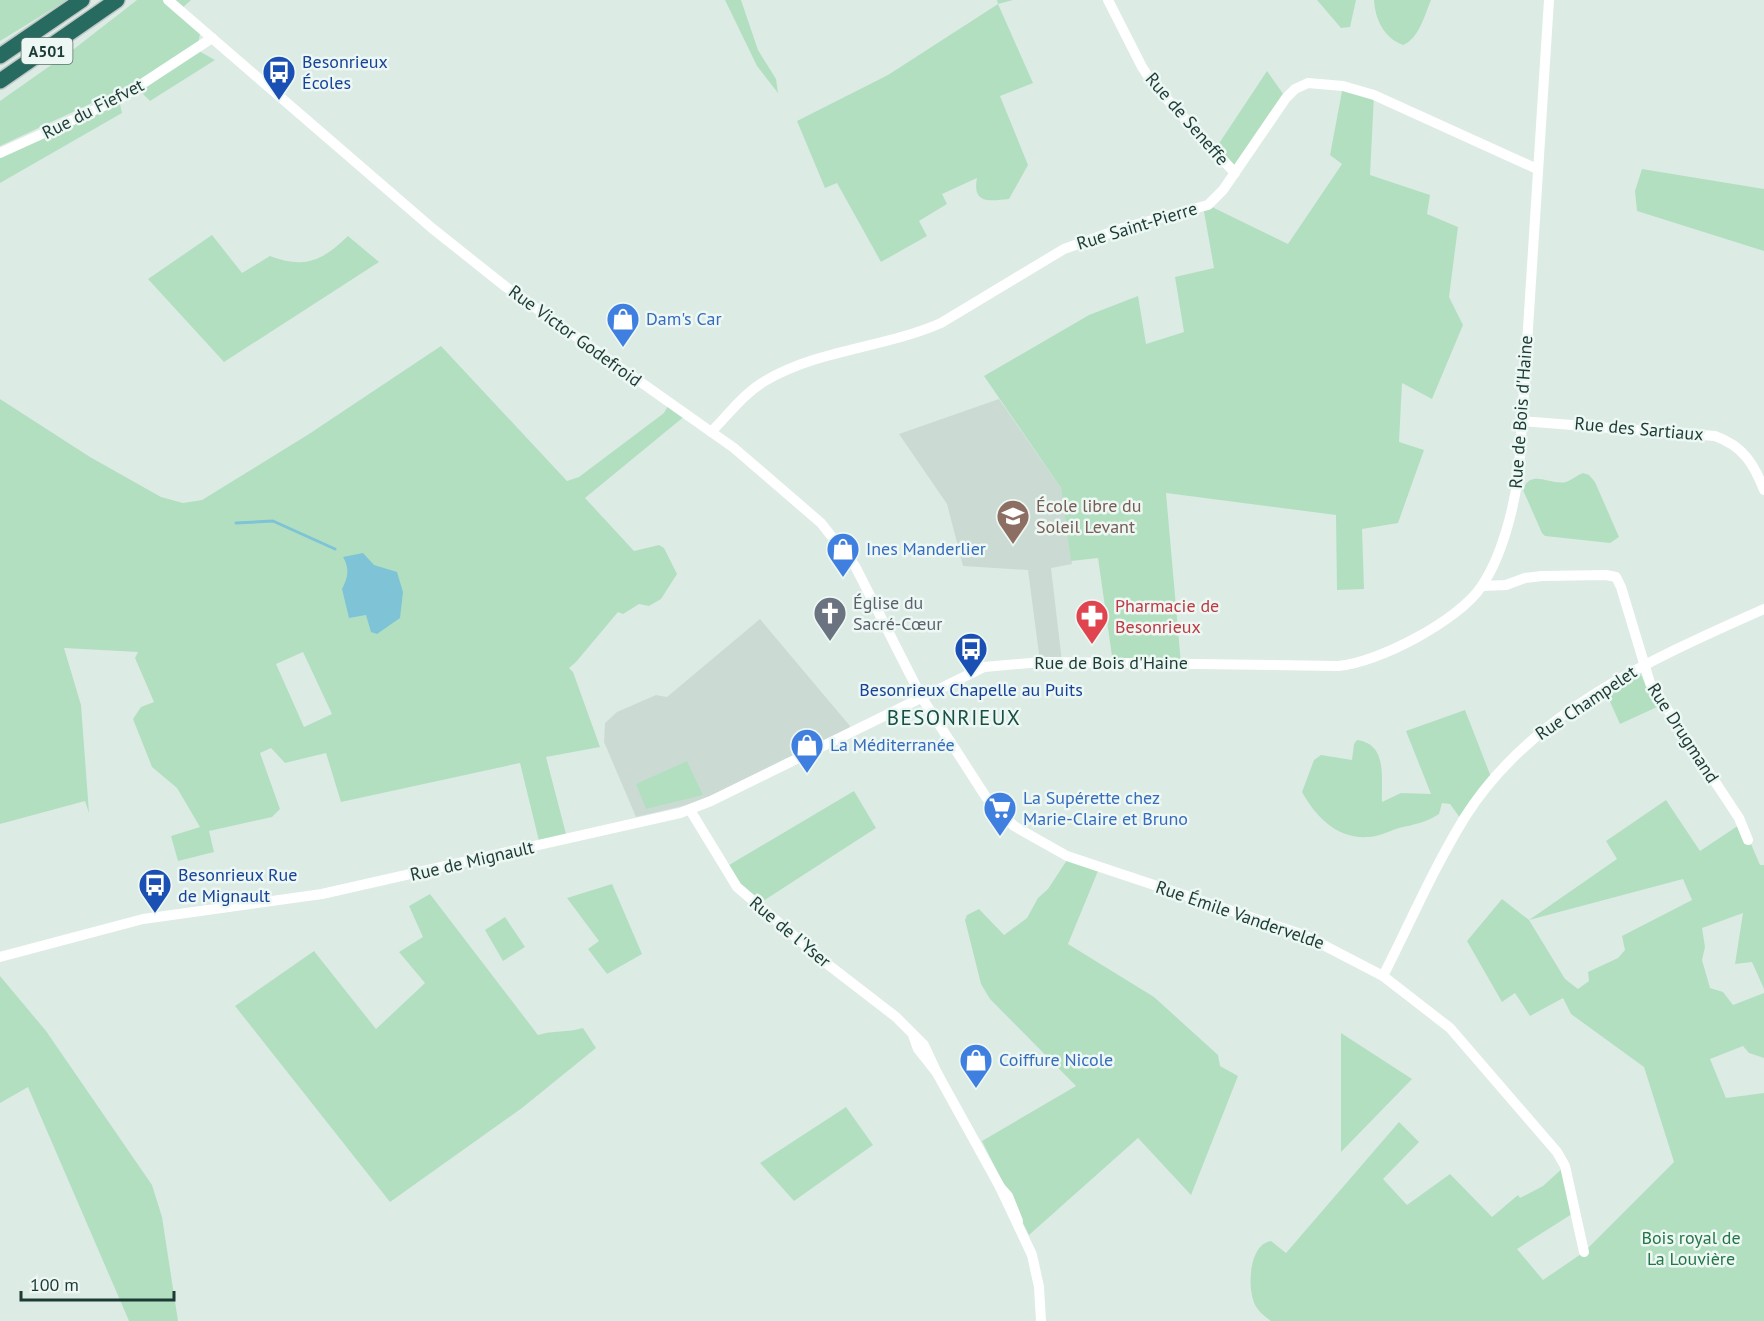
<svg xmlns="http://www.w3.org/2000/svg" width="1764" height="1321" viewBox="0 0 1764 1321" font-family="'PT Sans',sans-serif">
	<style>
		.built { fill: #cbdbd4 }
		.green { fill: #b3dfc1; fill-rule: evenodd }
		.water { fill: #7ec4d6 }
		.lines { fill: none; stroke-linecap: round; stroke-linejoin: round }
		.stream { stroke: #7ec4d6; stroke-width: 3 }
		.highway-casing { stroke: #c0c8c6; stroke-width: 18 }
		.minor { stroke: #fff; stroke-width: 10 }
		.highway { stroke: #276a60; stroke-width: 15 }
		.labels { text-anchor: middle; stroke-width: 5; stroke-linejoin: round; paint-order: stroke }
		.shield { fill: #edf7f3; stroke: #5b736e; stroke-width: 1.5 }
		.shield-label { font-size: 16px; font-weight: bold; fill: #1d3b35 }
		.transit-label { font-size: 18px; fill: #164399; stroke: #edf7f3; text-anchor: start }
		.street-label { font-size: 18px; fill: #1d3b35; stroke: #edf7f3 }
		.shop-label { font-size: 18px; fill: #366cbe; stroke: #edf7f3; text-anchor: start }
		.education-label { font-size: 18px; fill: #785e54; stroke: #edf7f3; text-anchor: start }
		.worship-label { font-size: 18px; fill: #5b616d; stroke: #edf7f3; text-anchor: start }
		.health-label { font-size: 18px; fill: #be3a42; stroke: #edf7f3; text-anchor: start }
		.park-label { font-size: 18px; fill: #247648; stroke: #edf7f3 }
		.quarter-label { font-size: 21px; letter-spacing: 1.5px; fill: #184f45; stroke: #edf7f3 }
	</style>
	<rect width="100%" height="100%" fill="#ddebe5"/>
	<g class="built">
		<polygon points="999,399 1061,488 1072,564 1051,568 1062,662 1040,662 1028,570 963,566 947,504 899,434"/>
		<polygon points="760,619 850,726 849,728 710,796 687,805 636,817 604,742 605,723 617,712 656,695 667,697"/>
	</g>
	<g class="green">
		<polygon points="0,0 67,0 0,41"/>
		<polygon points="137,0 191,0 180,10 200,34 197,49 124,88 0,146 0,101 74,49"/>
		<polygon points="725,0 741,0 758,50 776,79 778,93 757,66"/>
		<path d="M997,0H1013L998,4L1033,83L1000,96L1028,165L1009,199C989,201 972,204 977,178L942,194L947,204L919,221L927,236L881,262L837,183L825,188L797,121L888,75L998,4Z"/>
		<polygon points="1317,0 1356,0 1350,27 1341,28"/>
		<path d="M1374,0H1431C1425,14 1419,39 1403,45C1384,38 1375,19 1374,0Z"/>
		<polygon points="197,50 215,60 150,101 137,88"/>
		<polygon points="1267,71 1286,98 1235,173 1214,151"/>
		<polygon points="1343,86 1374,95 1370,175 1430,195 1427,214 1458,227 1449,297 1463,325 1432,399 1402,383 1399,442 1424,450 1398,523 1362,529 1364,589 1337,590 1336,515 1166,493 1181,664 1113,663 1098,558 1071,561 1061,488 984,376 1089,315 1138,296 1146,344 1184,332 1175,277 1214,268 1203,206 1208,205 1288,244 1342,164 1330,155"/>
		<polygon points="119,99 122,113 0,183 0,153"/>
		<polygon points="1642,169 1764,189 1764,251 1637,211 1635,191"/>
		<path d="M212,235L242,273L270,256C305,269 322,261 348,236L379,262L224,362L148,279Z"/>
		<path d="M441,346L567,481L579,477L664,413L669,404L686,415L585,498L634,551L659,545L664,548L677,574L661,599L649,606L639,604L623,614L618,612L576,662L569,668L573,672L600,747L546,757L566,834L539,841L520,763L341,802L326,753L285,763L271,748L260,753L280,809L272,817L209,831L214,852L178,861L171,836L200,827L177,788L152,767L133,719L141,707L154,702L135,658L138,652L64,648L81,705L89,813L85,801L0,824V399L90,457L161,497L183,503L202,500L309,434ZM303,652L332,714L304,727L276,664Z"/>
		<path d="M1583,473L1589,475L1595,482L1619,537L1610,543L1545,536L1542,533L1523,490C1530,468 1551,486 1566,482C1572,480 1577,475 1583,473Z"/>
		<polygon points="1640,673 1657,707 1620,724 1607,695"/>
		<path d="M1465,710L1493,782L1463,822L1450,804L1442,803L1439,814C1427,822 1413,825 1399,828C1389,831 1378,837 1368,837C1337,839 1316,817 1302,792L1314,760L1321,755L1352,760L1354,744L1357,740C1388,744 1381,778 1382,802L1401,793L1431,794L1406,731Z"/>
		<polygon points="687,761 703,795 646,809 636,784"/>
		<polygon points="854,791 876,828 757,905 724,868"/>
		<path d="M1666,800L1700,851L1742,823L1760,865H1764V989L1752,962L1735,964L1743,913L1702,928L1705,947L1702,960L1710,988L1723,992L1733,1005L1764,993V1058L1749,1053L1743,1046L1710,1059L1726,1098L1764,1093V1321H1271C1266,1317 1260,1313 1257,1308C1246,1293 1248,1244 1271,1241L1286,1253L1399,1122L1419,1142L1383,1179L1407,1205L1450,1174L1492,1217L1518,1195L1520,1198L1543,1186L1565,1166L1575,1212L1517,1249L1543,1280L1584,1252L1674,1162L1644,1067L1571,1014L1563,998L1530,1016L1515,993L1502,1002L1467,941L1502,899L1529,920L1617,859L1606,841ZM1683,879L1692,900L1622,936L1625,950L1618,958L1588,972L1589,981L1578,989L1565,979L1529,920Z"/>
		<polygon points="1067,860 1098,871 1068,944 1154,997 1218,1055 1220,1066 1238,1076 1191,1195 1138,1138 1029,1235 982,1141 1076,1086 990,999 981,984 965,920 967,915 979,909 1004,935 1027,918 1038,898 1048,889"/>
		<polygon points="612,884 642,954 607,974 588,949 599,941 567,898"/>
		<path d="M430,894L538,1035C553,1030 567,1033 583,1028L596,1048L522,1108L390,1202L235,1006L314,951L376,1029L425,983L399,952L423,937L409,906Z"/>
		<polygon points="505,917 525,947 503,961 485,930"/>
		<polygon points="0,976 46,1031 152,1185 162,1217 178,1321 129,1321 28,1087 0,1103"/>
		<polygon points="1341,1033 1412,1079 1341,1152"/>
		<polygon points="846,1107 873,1145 794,1201 760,1163"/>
	</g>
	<path class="water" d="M363,553L374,565L397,572L403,592L400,618L377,634L371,632L366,615L349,618L342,589C348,577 350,569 343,557Z"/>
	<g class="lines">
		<polyline class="stream" points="236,523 273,521 335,549"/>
		<defs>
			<g id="highway">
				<polyline points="0,56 82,0"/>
				<polyline points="0,81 117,0"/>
			</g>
		</defs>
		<use href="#highway" class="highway-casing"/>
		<g class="minor">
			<polyline points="168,0 433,229 506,287 734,448 821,523 855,566 922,698 986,797 1014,826 1067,856 1304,935 1383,976 1450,1028 1557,1152 1565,1166 1584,1252"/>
			<polyline points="1108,0 1142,67 1154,85 1235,173"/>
			<polyline points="0,153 119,99 212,38"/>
			<path d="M1521,421L1715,436C1743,446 1754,464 1764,490"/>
			<path d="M711,432C728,415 744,393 765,381C819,349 884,348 941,323L1064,249L1123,228L1208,205L1223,190L1286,98L1295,89L1308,83L1343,86L1374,95L1537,169"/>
			<polyline points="1482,586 1506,585 1525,578 1542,576 1606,575 1616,577 1621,587 1650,683 1739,818 1748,840"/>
			<polyline points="690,810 737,887 826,963 896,1017 924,1045 937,1073 918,1049 913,1035"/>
			<path d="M0,957L143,919L322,894L680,813L711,801L984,667L1042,662L1338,666C1378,663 1459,620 1481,587C1502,557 1515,505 1519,469L1549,0"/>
			<path d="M1383,976C1410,923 1434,867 1465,817C1532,711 1654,658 1764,609"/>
			<polyline points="937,1073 1000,1187"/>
			<polyline points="1018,1221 1008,1196 1000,1187 1032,1255 1039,1287 1041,1321"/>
		</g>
		<use href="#highway" class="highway"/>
	</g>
	<defs>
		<symbol id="bus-pin" viewBox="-11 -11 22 30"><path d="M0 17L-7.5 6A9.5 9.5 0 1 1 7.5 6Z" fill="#1a4fb4" stroke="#edf7f3"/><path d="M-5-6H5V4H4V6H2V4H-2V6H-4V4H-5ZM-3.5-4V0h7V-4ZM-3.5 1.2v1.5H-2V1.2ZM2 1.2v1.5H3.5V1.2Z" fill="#fff"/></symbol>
		<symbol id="shop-pin" viewBox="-11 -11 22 30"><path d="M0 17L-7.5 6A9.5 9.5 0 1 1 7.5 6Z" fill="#3f7fe0" stroke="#edf7f3"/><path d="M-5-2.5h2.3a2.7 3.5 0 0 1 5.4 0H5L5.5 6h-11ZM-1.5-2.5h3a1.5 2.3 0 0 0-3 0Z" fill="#fff"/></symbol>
		<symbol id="school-pin" viewBox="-11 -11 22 30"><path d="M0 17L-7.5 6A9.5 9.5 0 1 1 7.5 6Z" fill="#8d6e63" stroke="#edf7f3"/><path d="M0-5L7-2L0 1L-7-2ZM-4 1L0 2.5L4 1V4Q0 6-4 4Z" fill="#fff"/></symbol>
		<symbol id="church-pin" viewBox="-11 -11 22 30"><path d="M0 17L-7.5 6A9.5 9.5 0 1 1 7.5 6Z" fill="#6b7280" stroke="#edf7f3"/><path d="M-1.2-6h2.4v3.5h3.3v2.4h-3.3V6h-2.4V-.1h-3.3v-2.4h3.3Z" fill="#fff"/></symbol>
		<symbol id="pharmacy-pin" viewBox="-11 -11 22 30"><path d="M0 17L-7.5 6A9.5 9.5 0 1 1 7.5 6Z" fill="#e0444e" stroke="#edf7f3"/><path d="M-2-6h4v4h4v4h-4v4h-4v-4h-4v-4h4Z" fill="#fff"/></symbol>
		<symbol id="supermarket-pin" viewBox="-11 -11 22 30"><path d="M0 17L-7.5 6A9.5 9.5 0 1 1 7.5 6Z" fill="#3f7fe0" stroke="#edf7f3"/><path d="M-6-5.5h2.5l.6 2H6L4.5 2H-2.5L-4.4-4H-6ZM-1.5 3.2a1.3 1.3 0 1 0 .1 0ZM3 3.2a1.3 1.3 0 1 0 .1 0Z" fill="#fff"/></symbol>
	</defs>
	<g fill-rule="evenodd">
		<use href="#bus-pin" x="260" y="53" width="38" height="52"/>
		<use href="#shop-pin" x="604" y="300" width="38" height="52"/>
		<use href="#school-pin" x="994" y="497" width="38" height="52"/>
		<use href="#shop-pin" x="824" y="530" width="38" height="52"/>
		<use href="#church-pin" x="811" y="594" width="38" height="52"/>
		<use href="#pharmacy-pin" x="1073" y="597" width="38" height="52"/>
		<use href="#bus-pin" x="952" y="630" width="38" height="52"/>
		<use href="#shop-pin" x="788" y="726" width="38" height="52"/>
		<use href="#supermarket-pin" x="981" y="789" width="38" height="52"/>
		<use href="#bus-pin" x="136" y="866" width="38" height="52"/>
		<use href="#shop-pin" x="957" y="1041" width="38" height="52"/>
	</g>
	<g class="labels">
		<rect class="shield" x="21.5" y="38" width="51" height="26" rx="4.5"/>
		<g class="shield-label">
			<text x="47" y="57">A501</text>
		</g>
		<g class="transit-label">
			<text x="302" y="68">Besonrieux<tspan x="302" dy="21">Écoles</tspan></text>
			<text x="971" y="696" text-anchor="middle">Besonrieux Chapelle au Puits</text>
			<text x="178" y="881">Besonrieux Rue<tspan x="178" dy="21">de Mignault</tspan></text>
		</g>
		<g class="street-label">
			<text transform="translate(93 109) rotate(-27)" y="6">Rue du Fiefvet</text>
			<text transform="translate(1187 119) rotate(49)" y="6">Rue de Seneffe</text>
			<text transform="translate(1137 226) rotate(-17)" y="6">Rue Saint-Pierre</text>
			<text transform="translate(575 336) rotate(36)" y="6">Rue Victor Godefroid</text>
			<text transform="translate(1521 412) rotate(-86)" y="6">Rue de Bois d'Haine</text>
			<text transform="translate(1639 429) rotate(5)" y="6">Rue des Sartiaux</text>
			<text x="1111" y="669">Rue de Bois d'Haine</text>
			<text transform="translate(1586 703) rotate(-34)" y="6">Rue Champelet</text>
			<text transform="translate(1683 733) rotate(57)" y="6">Rue Drugmand</text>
			<text transform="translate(472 861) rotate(-13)" y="6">Rue de Mignault</text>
			<text transform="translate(1240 915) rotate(19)" y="6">Rue Émile Vandervelde</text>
			<text transform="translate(790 932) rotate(40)" y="6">Rue de l'Yser</text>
		</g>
		<g class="shop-label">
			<text x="646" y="325">Dam's Car</text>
			<text x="866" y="555">Ines Manderlier</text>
			<text x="830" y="751">La Méditerranée</text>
			<text x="1023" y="804">La Supérette chez<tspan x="1023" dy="21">Marie-Claire et Bruno</tspan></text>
			<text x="999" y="1066">Coiffure Nicole</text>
		</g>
		<g class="education-label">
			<text x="1036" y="512">École libre du<tspan x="1036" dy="21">Soleil Levant</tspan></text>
		</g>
		<g class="worship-label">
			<text x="853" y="609">Église du<tspan x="853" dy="21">Sacré-Cœur</tspan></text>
		</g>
		<g class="health-label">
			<text x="1115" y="612">Pharmacie de<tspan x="1115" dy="21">Besonrieux</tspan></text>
		</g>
		<g class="park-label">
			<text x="1691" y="1244">Bois royal de<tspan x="1691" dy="21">La Louvière</tspan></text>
		</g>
		<g class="quarter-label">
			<text x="954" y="725">BESONRIEUX</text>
		</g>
	</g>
	<path d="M21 1291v9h153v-9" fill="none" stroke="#1d3b35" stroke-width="3"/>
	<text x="30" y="1291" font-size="18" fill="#1d3b35" stroke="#edf7f3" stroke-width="4.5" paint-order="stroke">100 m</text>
</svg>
